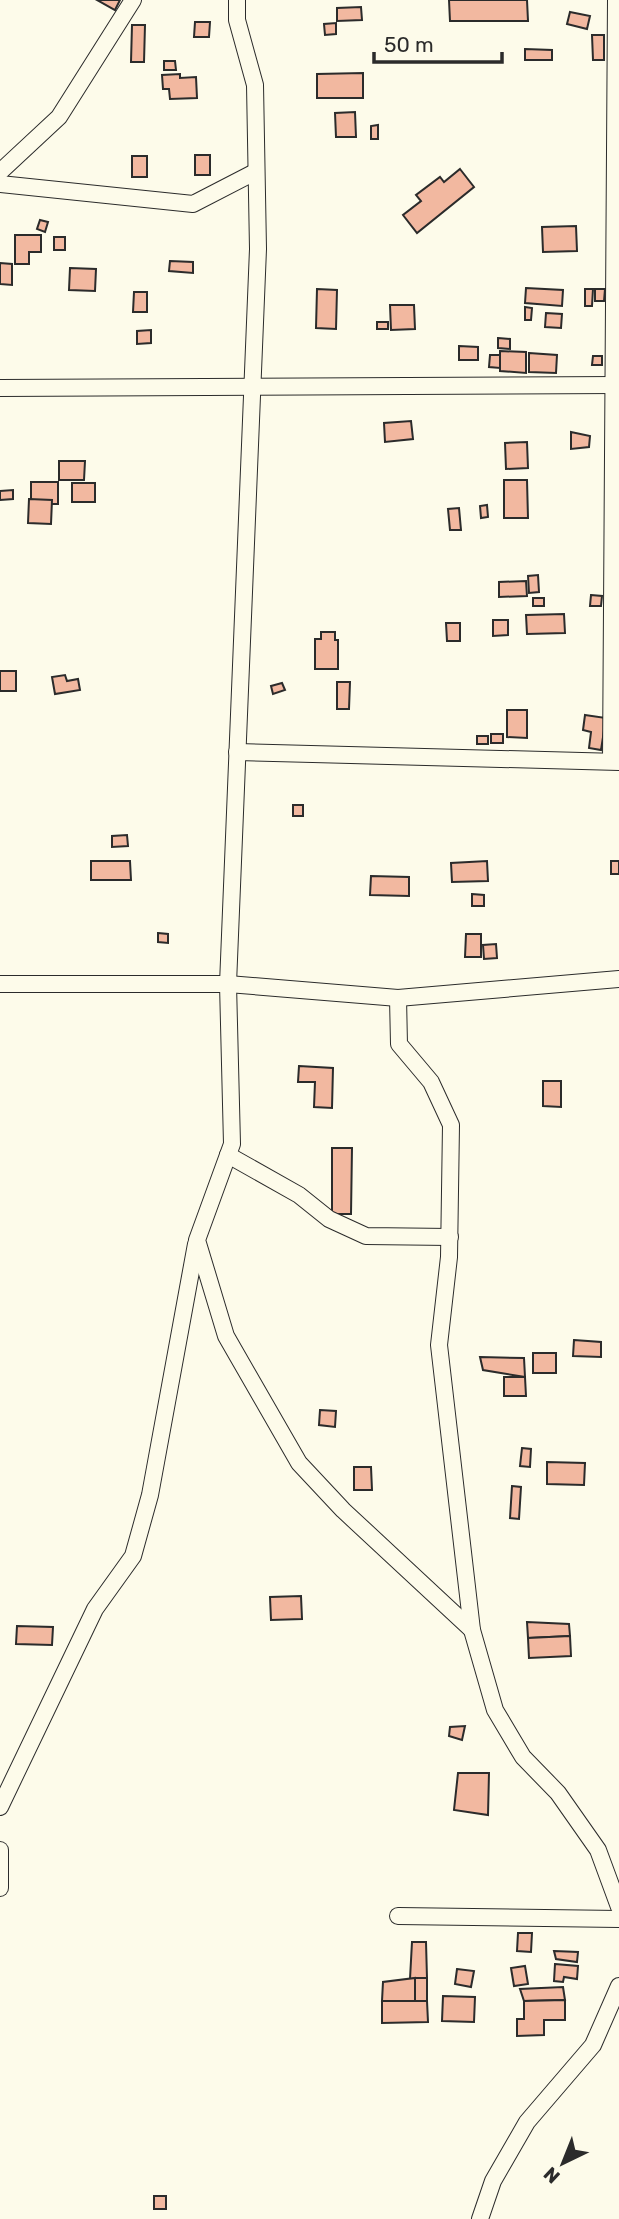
<svg xmlns="http://www.w3.org/2000/svg" width="619" height="2219" viewBox="0 0 619 2219" font-family="Rubik,sans-serif">
	<style>
		.building { fill: #f2b8a0; stroke: #2b2b2b; stroke-width: 2 }
		.lines { fill: none; stroke-linecap: round; stroke-linejoin: round }
		.street-casing { stroke: #2b2b2b; stroke-width: 18 }
		.street { stroke: #fdfbea; stroke-width: 16 }
	</style>
	<rect width="100%" height="100%" fill="#fdfbea"/>
	<g class="building">
		<polygon points="97,0 120,0 115,10"/>
		<polygon points="449,0 527,0 528,21 450,21"/>
		<polygon points="361,7 362,20 337,21 337,8"/>
		<polygon points="570,12 590,16 587,29 567,24"/>
		<polygon points="195,22 210,22 209,37 194,37"/>
		<polygon points="336,23 336,34 325,35 324,24"/>
		<polygon points="132,25 145,25 144,62 131,62"/>
		<polygon points="592,35 604,35 604,60 593,60"/>
		<polygon points="525,49 552,50 552,60 525,60"/>
		<polygon points="164,61 175,61 176,70 164,70"/>
		<polygon points="363,73 363,98 317,98 317,74"/>
		<polygon points="180,74 180,78 196,77 197,98 170,99 169,89 163,89 162,75"/>
		<polygon points="355,112 356,137 336,137 335,113"/>
		<polygon points="378,125 378,139 371,139 371,126"/>
		<rect x="195" y="155" width="15" height="20"/>
		<rect x="132" y="156" width="15" height="21"/>
		<polygon points="460,169 474,187 417,233 403,215 421,201 416,195 440,177 444,182"/>
		<polygon points="40,220 48,222 45,232 37,229"/>
		<polygon points="576,226 577,251 543,252 542,227"/>
		<polygon points="15,235 41,235 41,252 29,252 29,264 15,264"/>
		<rect x="54" y="237" width="11" height="13"/>
		<polygon points="170,261 193,262 193,273 169,271"/>
		<polygon points="0,263 12,264 12,285 0,284"/>
		<polygon points="70,268 96,269 95,291 69,290"/>
		<polygon points="526,288 563,290 562,306 525,303"/>
		<polygon points="317,289 337,290 336,329 316,328"/>
		<polygon points="585,289 593,289 592,306 585,306"/>
		<polygon points="595,289 605,289 604,301 595,301"/>
		<polygon points="134,292 147,292 147,312 133,312"/>
		<polygon points="390,305 414,305 415,329 391,330"/>
		<polygon points="525,307 532,308 531,320 525,320"/>
		<polygon points="546,313 562,314 561,328 545,327"/>
		<rect x="377" y="322" width="11" height="7"/>
		<polygon points="151,330 151,343 137,344 137,331"/>
		<polygon points="498,338 510,339 510,349 498,348"/>
		<polygon points="459,346 478,347 478,360 459,360"/>
		<polygon points="500,351 526,352 526,373 500,371"/>
		<polygon points="529,353 557,355 556,373 529,372"/>
		<polygon points="490,355 500,355 500,368 489,367"/>
		<polygon points="593,356 602,356 602,365 592,365"/>
		<polygon points="411,421 413,439 385,442 384,423"/>
		<polygon points="571,432 590,436 589,447 571,449"/>
		<polygon points="527,442 528,468 506,469 505,443"/>
		<polygon points="59,461 85,461 84,480 59,480"/>
		<polygon points="504,480 527,480 528,518 504,518"/>
		<rect x="31" y="482" width="27" height="22"/>
		<rect x="72" y="483" width="23" height="19"/>
		<polygon points="13,490 13,499 0,500 0,491"/>
		<polygon points="29,499 52,500 51,524 28,523"/>
		<polygon points="487,505 488,517 481,518 480,506"/>
		<polygon points="459,508 461,530 450,530 448,509"/>
		<polygon points="538,575 539,592 529,593 528,576"/>
		<polygon points="526,581 527,596 499,597 499,582"/>
		<polygon points="591,595 602,596 601,606 590,606"/>
		<rect x="533" y="598" width="11" height="8"/>
		<polygon points="564,614 565,633 527,634 526,615"/>
		<polygon points="493,620 508,620 508,635 493,636"/>
		<polygon points="446,623 460,623 460,641 447,641"/>
		<polygon points="321,632 335,632 335,640 338,640 338,669 315,669 315,639 321,639"/>
		<rect x="0" y="671" width="16" height="20"/>
		<polygon points="65,675 67,681 78,679 80,690 55,694 52,677"/>
		<polygon points="337,682 350,682 349,709 337,709"/>
		<polygon points="282,683 285,690 273,694 271,686"/>
		<polygon points="507,710 527,710 527,738 507,737"/>
		<polygon points="585,715 606,718 601,750 589,748 591,732 583,730"/>
		<rect x="491" y="734" width="12" height="9"/>
		<rect x="477" y="736" width="11" height="8"/>
		<rect x="293" y="805" width="10" height="11"/>
		<polygon points="127,835 128,846 112,847 112,836"/>
		<polygon points="91,861 130,861 131,880 91,880"/>
		<polygon points="487,861 488,881 452,882 451,863"/>
		<rect x="611" y="861" width="8" height="13"/>
		<polygon points="371,876 409,877 409,896 370,895"/>
		<polygon points="472,894 484,895 484,906 472,906"/>
		<polygon points="158,933 168,934 168,943 158,942"/>
		<polygon points="466,934 481,934 481,957 465,957"/>
		<polygon points="496,944 497,958 484,959 483,945"/>
		<polygon points="299,1066 333,1068 332,1108 314,1107 315,1082 298,1082"/>
		<polygon points="543,1081 561,1081 561,1107 543,1106"/>
		<polygon points="332,1148 352,1148 351,1214 332,1214"/>
		<polygon points="574,1340 601,1342 601,1357 573,1356"/>
		<rect x="533" y="1353" width="23" height="20"/>
		<polygon points="480,1357 524,1358 525,1377 483,1370"/>
		<polygon points="504,1377 525,1377 526,1396 504,1396"/>
		<polygon points="320,1410 336,1411 335,1427 319,1425"/>
		<polygon points="522,1448 531,1449 530,1467 520,1466"/>
		<polygon points="547,1462 585,1463 584,1485 547,1484"/>
		<polygon points="354,1467 371,1467 372,1490 354,1490"/>
		<polygon points="512,1486 521,1487 519,1519 510,1518"/>
		<polygon points="301,1596 302,1619 271,1620 270,1597"/>
		<polygon points="527,1622 569,1624 570,1636 528,1638"/>
		<polygon points="17,1626 53,1627 52,1645 16,1644"/>
		<polygon points="570,1636 571,1656 529,1658 528,1638"/>
		<polygon points="465,1726 462,1740 449,1736 450,1727"/>
		<polygon points="458,1773 489,1773 488,1815 454,1810"/>
		<polygon points="518,1933 532,1933 531,1952 517,1951"/>
		<rect x="412" y="1942" width="14" height="19"/>
		<polygon points="412,1942 426,1942 427,1978 410,1979"/>
		<polygon points="554,1951 578,1952 577,1962 556,1959"/>
		<polygon points="555,1964 578,1966 577,1979 564,1977 563,1982 554,1981"/>
		<polygon points="525,1966 528,1984 514,1986 511,1968"/>
		<polygon points="457,1969 474,1971 471,1987 455,1984"/>
		<rect x="415" y="1978" width="12" height="23"/>
		<polygon points="415,1978 415,2001 382,2001 383,1982"/>
		<polygon points="563,1987 565,2000 524,2001 520,1989"/>
		<polygon points="443,1996 475,1997 474,2022 442,2021"/>
		<polygon points="565,2000 565,2020 544,2020 544,2035 517,2036 517,2019 524,2019 524,2001"/>
		<polygon points="382,2001 427,2001 428,2022 382,2023"/>
		<rect x="154" y="2196" width="12" height="13"/>
	</g>
	<g class="lines">
		<defs>
			<g id="street">
				<polyline points="237,0 237,20 255,85 258,249 228,984 232,1144 197,1240 226,1336 299,1463 343,1510 472,1630"/>
				<polyline points="0,172 59,117 133,0"/>
				<polyline points="0,184 193,204 255,172"/>
				<polyline points="0,388 619,385"/>
				<polyline points="237,752 619,762"/>
				<polyline points="611,761 616,0"/>
				<polyline points="0,984 228,984 398,998 619,979"/>
				<polyline points="398,998 399,1044 431,1082 451,1125 449,1257 439,1345 472,1630 495,1710 523,1757 558,1793 598,1850 619,1907"/>
				<polyline points="228,1155 299,1195 329,1219 366,1236 450,1237"/>
				<polyline points="0,1807 95,1609 133,1556 150,1495 196,1244"/>
				<polyline points="0,1850 0,1888"/>
				<polyline points="398,1916 619,1919"/>
				<polyline points="480,2219 493,2181 527,2122 593,2045 619,1986"/>
			</g>
		</defs>
		<use href="#street" class="street-casing"/>
		<use href="#street" class="street"/>
	</g>
	<g transform="translate(563 2163) rotate(223)" stroke="#fdfbea" stroke-width="5" paint-order="stroke">
	<path d="M0-5L12 26L0 18L-12 26Z" fill="#2b2b2b"/>
	<text y="-10" font-size="19" font-weight="bold" text-anchor="middle" fill="#2b2b2b">N</text>
	</g>
	<path d="M374 52v10h128v-10" fill="none" stroke="#2b2b2b" stroke-width="3.5"/>
	<text x="384" y="52" font-size="21" fill="#2b2b2b" stroke="#fdfbea" stroke-width="5" paint-order="stroke">50 m</text>
</svg>
